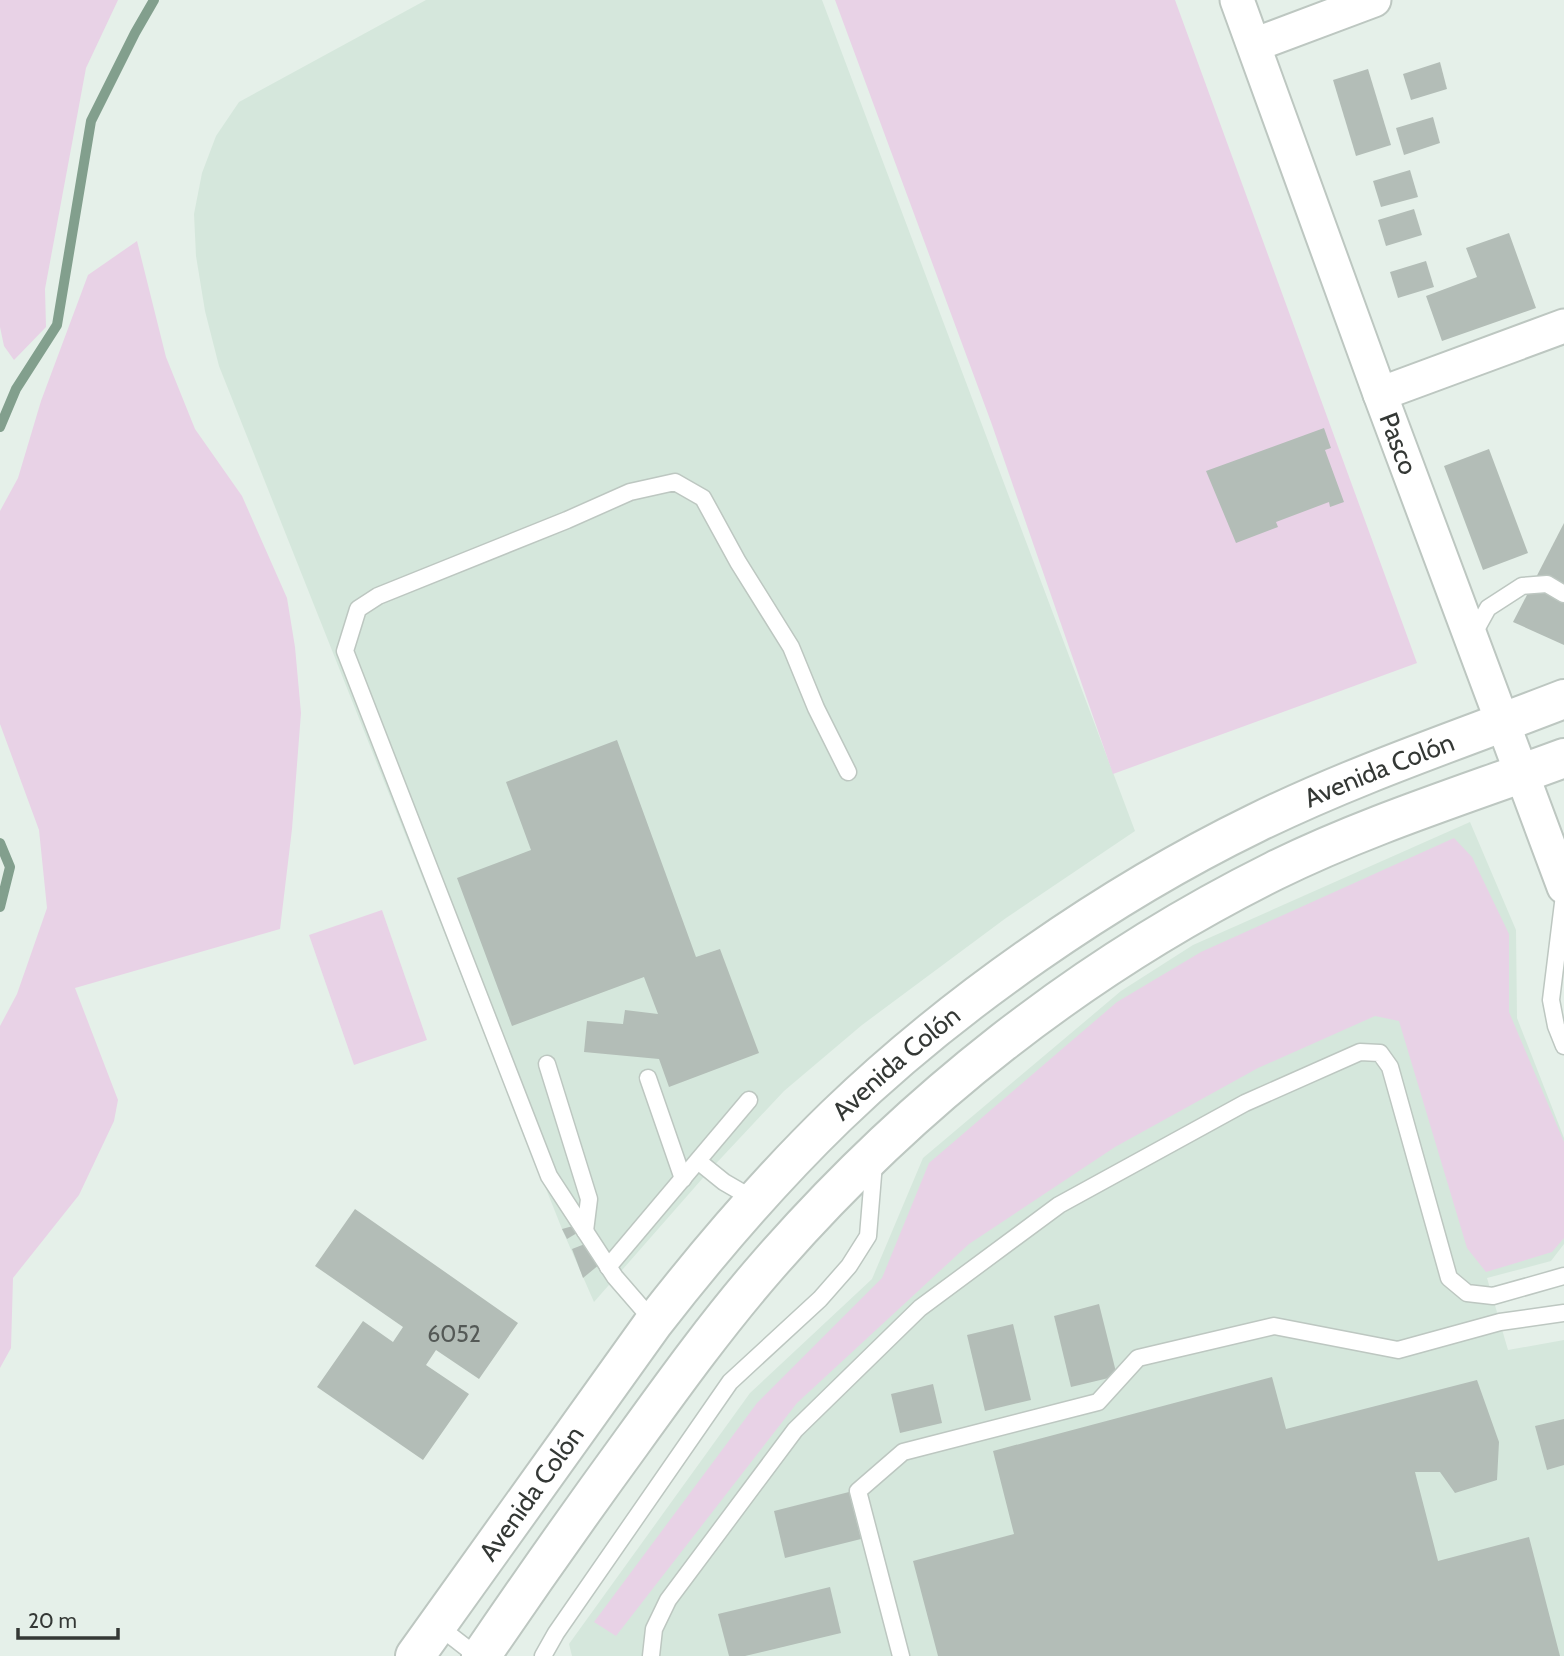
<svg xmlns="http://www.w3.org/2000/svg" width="1564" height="1656" viewBox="0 0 1564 1656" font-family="Cabin,sans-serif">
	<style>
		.built { fill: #d5e7dc }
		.green { fill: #e8d2e6 }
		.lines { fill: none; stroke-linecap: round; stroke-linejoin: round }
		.stream { stroke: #829f8d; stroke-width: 10 }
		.building { fill: #b3bdb7 }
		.lane-casing { stroke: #bdc7c1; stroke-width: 19 }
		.street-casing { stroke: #bdc7c1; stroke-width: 37 }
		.primary-casing { stroke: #bdc7c1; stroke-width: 42 }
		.lane { stroke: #fff; stroke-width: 16 }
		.street { stroke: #fff; stroke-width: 33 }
		.primary { stroke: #fff; stroke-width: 38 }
		.labels { text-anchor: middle; stroke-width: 6; stroke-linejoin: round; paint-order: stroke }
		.number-label { font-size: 23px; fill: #545956 }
		.street-label { font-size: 26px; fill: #343835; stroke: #e5f0e9 }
	</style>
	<rect width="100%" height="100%" fill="#e5f0e9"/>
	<g class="built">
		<polygon points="426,0 822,0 1135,831 1006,918 862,1025 784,1091 709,1171 594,1302 562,1229 219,366 205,311 196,256 194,214 202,173 216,136 239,102"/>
		<polygon points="1470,822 1516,930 1517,1018 1564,1138 1564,1244 1551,1261 1487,1278 1508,1350 1564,1340 1564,1656 572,1656 569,1644 750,1393 872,1279 923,1158 1121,991 1193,945"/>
	</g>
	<g class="green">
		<polygon points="0,0 118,0 86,68 45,289 46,327 14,360 4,346 0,327"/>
		<polygon points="835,0 1175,0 1417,663 1113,774 991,422"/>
		<polygon points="137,241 166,357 195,429 242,496 287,598 295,647 301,713 292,829 280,929 75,988 118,1100 114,1121 79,1195 13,1278 11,1348 0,1368 0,1026 17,994 47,908 39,830 0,724 0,511 18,478 41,401 88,275"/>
		<polygon points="1454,838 1472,857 1509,934 1509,1012 1564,1142 1564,1238 1552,1252 1486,1272 1467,1248 1399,1021 1375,1016 1258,1068 1115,1147 969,1244 797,1403 616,1636 594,1622 757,1403 882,1278 929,1163 1117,1002 1201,952"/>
		<polygon points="382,910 427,1040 354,1065 309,935"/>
	</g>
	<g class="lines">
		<g class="stream">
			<polyline points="0,427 16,389 57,325 91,121 135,33 154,0"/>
			<polyline points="0,843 10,867 0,907"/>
		</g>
	</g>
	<g class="building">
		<polygon points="1440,62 1447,89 1411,100 1403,74"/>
		<polygon points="1368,69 1391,145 1356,156 1333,80"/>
		<polygon points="1433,117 1440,143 1404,155 1396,128"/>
		<polygon points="1410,170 1418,197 1381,207 1373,181"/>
		<polygon points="1414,209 1422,235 1386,246 1378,220"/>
		<polygon points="1509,233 1536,308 1442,341 1426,296 1477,277 1466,248"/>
		<polygon points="1426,261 1434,287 1398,298 1390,272"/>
		<polygon points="1324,428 1331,448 1325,450 1344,502 1330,507 1329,502 1276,522 1278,527 1236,543 1206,471"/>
		<polygon points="1489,449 1528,553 1483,570 1444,466"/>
		<polygon points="1564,523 1564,645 1513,622"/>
		<polygon points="617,740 696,957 720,949 759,1053 669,1087 659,1059 584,1052 587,1021 623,1024 625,1010 658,1014 644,977 512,1026 457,878 531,850 506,782"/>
		<polygon points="355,1209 518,1323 479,1379 436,1350 426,1365 469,1394 423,1460 317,1387 363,1321 393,1342 403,1327 315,1266"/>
		<polygon points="573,1226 577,1233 567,1239 562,1229"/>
		<polygon points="590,1242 600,1264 583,1278 572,1249"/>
		<polygon points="1099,1304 1117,1376 1071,1387 1054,1316"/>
		<polygon points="1013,1324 1031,1400 985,1411 967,1335"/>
		<polygon points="1272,1377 1286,1429 1477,1380 1499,1442 1497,1480 1455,1493 1440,1472 1415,1472 1438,1561 1529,1537 1560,1656 938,1656 913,1561 1014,1534 993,1451"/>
		<polygon points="933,1384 942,1423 900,1433 891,1394"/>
		<polygon points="1564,1419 1564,1465 1547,1470 1535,1426"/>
		<polygon points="849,1492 861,1539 785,1558 774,1511"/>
		<polygon points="830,1587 841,1633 745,1656 729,1656 718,1614"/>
	</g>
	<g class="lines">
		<defs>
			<g id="lane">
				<polyline points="1472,637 1488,608 1522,586 1547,584 1564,594"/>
				<polyline points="1564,895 1551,1000 1556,1026 1564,1046"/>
				<polyline points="547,1064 589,1199 585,1231"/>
				<polyline points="648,1078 683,1179"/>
				<polyline points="698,1161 724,1182 755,1200"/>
				<polyline points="608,1267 749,1100"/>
				<polyline points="654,1322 615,1277 549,1176 345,651 358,609 378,596 567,520 630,492 675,482 703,498 738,562 791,647 816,708 848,772"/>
				<polyline points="437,1625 477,1656"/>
				<polyline points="543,1656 556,1633 730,1382 820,1299 849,1266 868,1236 874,1163"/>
				<polyline points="651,1656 654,1629 668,1600 795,1430 920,1308 1059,1205 1245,1103 1360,1052 1380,1053 1390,1067 1449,1278 1467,1293 1493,1296 1564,1276"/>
				<polyline points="901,1656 858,1491 903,1452 1098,1402 1138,1358 1274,1326 1398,1350 1500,1322 1564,1313"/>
			</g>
			<g id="street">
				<path id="s1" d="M1237,0L1380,394L1564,887"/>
				<polyline points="1254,45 1374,0"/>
				<polyline points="1380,394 1564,326"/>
			</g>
			<g id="primary">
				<path id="s2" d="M415,1656L654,1322C710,1250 770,1180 836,1116C953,1003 1110,894 1256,823C1356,774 1461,739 1564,699"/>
				<path d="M481,1656C530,1584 580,1513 631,1443C675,1382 719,1321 768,1265C910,1102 1081,967 1274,871C1367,825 1467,794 1564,758"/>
			</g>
		</defs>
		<use href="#lane" class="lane-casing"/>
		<use href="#street" class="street-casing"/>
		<use href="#primary" class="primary-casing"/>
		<use href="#lane" class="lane"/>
		<use href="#street" class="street"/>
		<use href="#primary" class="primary"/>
	</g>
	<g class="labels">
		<g class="number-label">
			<text x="454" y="1342">6052</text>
		</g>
		<g class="street-label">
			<text dy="9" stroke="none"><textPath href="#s1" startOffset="472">Pasco</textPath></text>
			<text dy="9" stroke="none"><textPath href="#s2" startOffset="1334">Avenida Colón</textPath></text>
			<text dy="9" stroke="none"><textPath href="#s2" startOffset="766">Avenida Colón</textPath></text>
			<text dy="9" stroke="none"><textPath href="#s2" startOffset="200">Avenida Colón</textPath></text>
		</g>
	</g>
	<path d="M18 1628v10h100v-10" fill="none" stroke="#343835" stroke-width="3.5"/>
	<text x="28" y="1628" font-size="21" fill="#343835" stroke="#e5f0e9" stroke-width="5" paint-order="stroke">20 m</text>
</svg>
